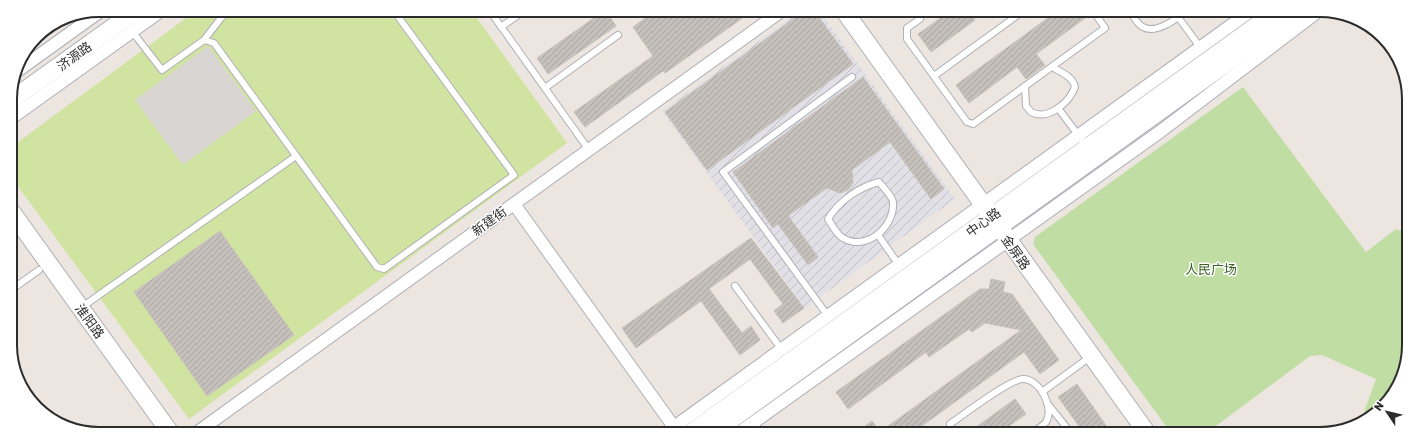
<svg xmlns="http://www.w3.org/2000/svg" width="1419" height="444" viewBox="0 0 1419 444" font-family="Rubik,'Noto Sans SC',sans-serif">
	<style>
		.industrial { fill: url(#industrial-furrows) }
		.park { fill: #c0dda3 }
		.pitch { fill: #d1e3a0 }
		.plaza { fill: #d9d5d3 }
		.building { fill: url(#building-hatch); stroke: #c8c1ba }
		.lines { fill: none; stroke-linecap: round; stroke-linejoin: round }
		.lane-casing { stroke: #adb0b7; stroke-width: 8 }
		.street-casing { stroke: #adb0b7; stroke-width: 14 }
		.secondary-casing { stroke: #adb0b7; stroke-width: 19 }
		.lane { stroke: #fff; stroke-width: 6 }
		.street { stroke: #fff; stroke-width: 12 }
		.secondary { stroke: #fff; stroke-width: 17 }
		.labels { text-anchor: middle; stroke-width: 3; stroke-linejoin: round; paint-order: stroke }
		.street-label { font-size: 13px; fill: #2c2c2c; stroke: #fff }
		.park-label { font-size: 13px; fill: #3a6323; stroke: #fff }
		.rim { fill: none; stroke: #2c2c2c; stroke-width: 2 }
	</style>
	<defs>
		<pattern id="industrial-furrows" width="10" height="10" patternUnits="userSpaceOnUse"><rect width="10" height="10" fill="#e1e0e6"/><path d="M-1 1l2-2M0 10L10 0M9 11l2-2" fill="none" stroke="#c1c0c5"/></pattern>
		<pattern id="building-hatch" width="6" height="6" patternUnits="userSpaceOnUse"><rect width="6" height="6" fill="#c5c0bb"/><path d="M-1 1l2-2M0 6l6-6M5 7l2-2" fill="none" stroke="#a9a5a1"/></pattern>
	</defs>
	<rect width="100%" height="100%" fill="#ece5e0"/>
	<polygon class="industrial" points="799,12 820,12 955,199 805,308 662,111"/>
	<polygon class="park" points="1243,87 1366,252 1396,229 1407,233 1406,368 1374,415 1361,420 1376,379 1322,355 1310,356 1205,434 1171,433 1033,244 1035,237"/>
	<polygon class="pitch" points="197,10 472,11 567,143 189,419 11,177 10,148"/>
	<polygon class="plaza" points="208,46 256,111 183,165 135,100"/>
	<g class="building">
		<polygon points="604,11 606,11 616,26 548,74 537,58"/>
		<polygon points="655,11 751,12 665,73 663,71 585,127 574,112 653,56 633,27"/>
		<polygon points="803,12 815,12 853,64 707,170 665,112"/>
		<polygon points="949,12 970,12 975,20 931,52 918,34"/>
		<polygon points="1056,12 1081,12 1085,18 1036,54 1045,65 1026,79 1017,67 969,103 956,85"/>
		<polygon points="863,77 944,189 931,199 890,142 852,170 853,183 848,190 840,193 827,188 789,215 789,217 818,257 808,265 778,224 773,228 733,172"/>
		<polygon points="220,231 294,335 207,396 134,292"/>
		<polygon points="751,238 804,308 783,323 774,311 783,304 750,259 709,289 742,333 751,326 760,340 740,355 701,301 636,348 622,328"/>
		<polygon points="991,279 1005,282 1003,292 1012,294 1059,360 1040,374 1024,352 912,433 856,433 872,421 880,432 1021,330 985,323 972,332 969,329 929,357 926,352 848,409 836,392 980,289 989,289"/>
		<polygon points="1077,384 1107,427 1112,433 1084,433 1058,397"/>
		<polygon points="1015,399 1026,414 999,433 968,433"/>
	</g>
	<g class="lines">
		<defs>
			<g id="lane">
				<polyline points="490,11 589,150"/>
				<polyline points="915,12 920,19 907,28 907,39 967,122 973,124 1105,28 1094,12"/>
				<path d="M1131,13C1134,17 1138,25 1143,27C1155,34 1174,21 1183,13"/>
				<polyline points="1178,17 1200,47"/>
				<polyline points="501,27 524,11"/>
				<polyline points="131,30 162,70 204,40 214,43 377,267 384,269 514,175 394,11"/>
				<polyline points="204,40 221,18 230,10"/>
				<polyline points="934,76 1022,12"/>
				<path d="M1025,86L1026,106L1031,112C1048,121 1069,103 1075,87C1073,77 1061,72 1052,67"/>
				<polyline points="545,88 618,35"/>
				<polyline points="1058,108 1087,147"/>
				<path d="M879,182C883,187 892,196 893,202C895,227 866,252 843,238C837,235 832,225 828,219C839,201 859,187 879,182Z"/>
				<polyline points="878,235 899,265"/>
				<polyline points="735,286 782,350"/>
				<polyline points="11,290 39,270"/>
				<polyline points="82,307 296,156"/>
				<polyline points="828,316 723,172 852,77"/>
				<polyline points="1042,392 1090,357"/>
				<polyline points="1047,403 1071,433"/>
				<polyline points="753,421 762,433"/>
				<path d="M950,424C963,415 1010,379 1023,379C1040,379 1055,408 1046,422C1043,426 1036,430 1032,433"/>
			</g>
			<g id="street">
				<polyline points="16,72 102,10"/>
				<polyline points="10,119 162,10"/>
				<polyline points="514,204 674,427"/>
				<polyline points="199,431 780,12"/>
				<polyline points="667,432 1248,13"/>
				<polyline points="740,432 1161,131 1316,13"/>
			</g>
			<g id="secondary">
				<polyline points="845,12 1147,433"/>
				<polyline points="10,101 137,10"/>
				<polyline points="11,211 169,431"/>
				<polyline points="692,432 1274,13"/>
				<polyline points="714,432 1296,13"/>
			</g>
		</defs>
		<use href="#lane" class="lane-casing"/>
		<use href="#street" class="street-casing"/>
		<use href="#secondary" class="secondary-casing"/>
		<use href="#lane" class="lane"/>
		<use href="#street" class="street"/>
		<use href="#secondary" class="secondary"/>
	</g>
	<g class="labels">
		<g class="street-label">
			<text transform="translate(74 56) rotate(-36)" y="5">济源路</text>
			<text transform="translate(489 221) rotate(-36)" y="5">新建街</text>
			<text transform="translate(983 222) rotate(-36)" y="5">中心路</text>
			<text transform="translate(1016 252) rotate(55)" y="5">金屏路</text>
			<text transform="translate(90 321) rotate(54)" y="5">淮阳路</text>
		</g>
		<g class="park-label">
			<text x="1211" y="274">人民广场</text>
		</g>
	</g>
	<path d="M0 0H1419V444H0ZM99 17H1320A82 82 0 0 1 1402 99V345A82 82 0 0 1 1320 427H99A82 82 0 0 1 17 345V99A82 82 0 0 1 99 17Z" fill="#fff" fill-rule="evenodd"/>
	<path class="rim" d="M99 17H1320A82 82 0 0 1 1402 99V345A82 82 0 0 1 1320 427H99A82 82 0 0 1 17 345V99A82 82 0 0 1 99 17Z"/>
	<g transform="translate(1387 412) rotate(305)" stroke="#ffffff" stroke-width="3" paint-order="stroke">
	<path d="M0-3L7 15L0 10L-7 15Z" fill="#2c2c2c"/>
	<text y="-6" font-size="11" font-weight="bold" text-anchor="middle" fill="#2c2c2c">N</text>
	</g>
</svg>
